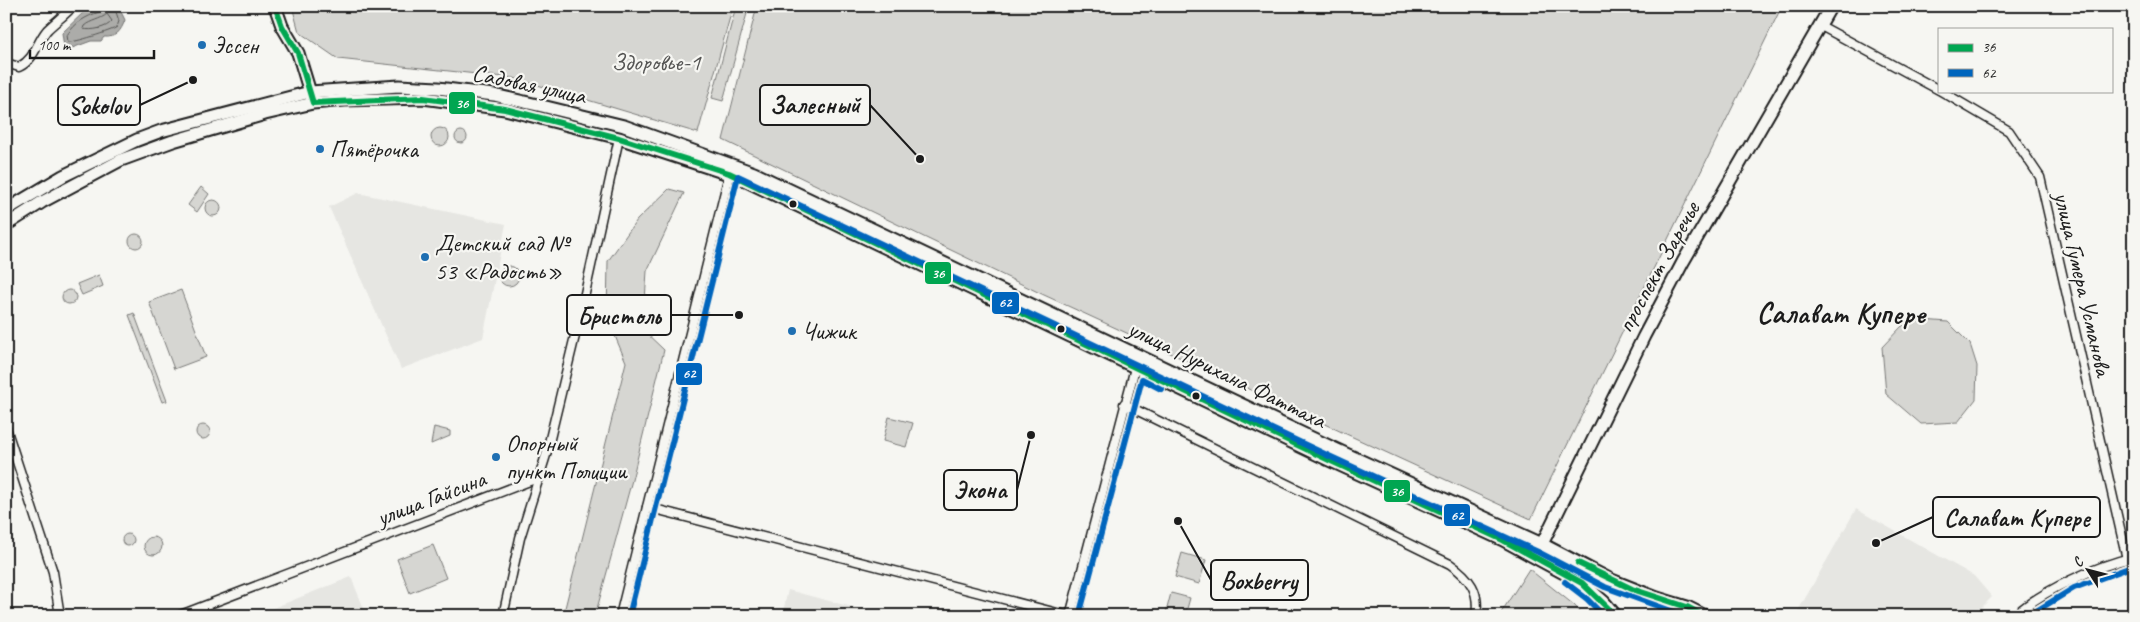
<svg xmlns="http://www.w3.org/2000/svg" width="2140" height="622" viewBox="0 0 2140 622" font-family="Caveat,sans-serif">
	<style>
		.built { fill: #e6e6e2 }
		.green { fill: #d6d6d2; stroke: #797977 }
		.water { fill: #acaca9; stroke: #727271 }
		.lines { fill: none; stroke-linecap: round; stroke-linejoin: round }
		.shore { stroke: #565654; stroke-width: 1 }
		.street-casing { stroke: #1c1c1c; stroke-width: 11 }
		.secondary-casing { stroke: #1c1c1c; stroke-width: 15 }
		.street { stroke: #f6f6f2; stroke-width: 8 }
		.secondary { stroke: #f6f6f2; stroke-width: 11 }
		.bus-1-casing { stroke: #f6f6f2; stroke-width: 10 }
		.bus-2-casing { stroke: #f6f6f2; stroke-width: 10 }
		.bus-1 { stroke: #00a651; stroke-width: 6 }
		.bus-2 { stroke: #0065bd; stroke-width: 6 }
		.poi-dot { fill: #1f6fb2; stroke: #f6f6f2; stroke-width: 2 }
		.bus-dot { fill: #1c1c1c; stroke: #f6f6f2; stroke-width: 2 }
		.labels { text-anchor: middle; stroke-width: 4.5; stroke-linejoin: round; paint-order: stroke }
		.poi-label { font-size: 24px; fill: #1c1c1c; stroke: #f6f6f2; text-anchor: start }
		.park-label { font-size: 24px; fill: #545453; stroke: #f6f6f2 }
		.street-label { font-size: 24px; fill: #1c1c1c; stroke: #f6f6f2 }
		.district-label { font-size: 29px; font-weight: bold; fill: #1c1c1c; stroke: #f6f6f2 }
		.leader { fill: none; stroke: #1c1c1c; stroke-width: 2 }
		.callout-dot { fill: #1c1c1c; stroke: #f6f6f2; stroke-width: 2 }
		.callout { fill: #f6f6f2; stroke: #1c1c1c; stroke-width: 2 }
		.callout-label { font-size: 25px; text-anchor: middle; font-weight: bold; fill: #1c1c1c }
		.line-badge { stroke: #f6f6f2; stroke-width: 2 }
		.badge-label { font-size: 14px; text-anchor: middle; font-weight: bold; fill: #fff }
	</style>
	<rect width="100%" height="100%" fill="#f6f6f2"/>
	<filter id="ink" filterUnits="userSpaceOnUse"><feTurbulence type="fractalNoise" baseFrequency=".02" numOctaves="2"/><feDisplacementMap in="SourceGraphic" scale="10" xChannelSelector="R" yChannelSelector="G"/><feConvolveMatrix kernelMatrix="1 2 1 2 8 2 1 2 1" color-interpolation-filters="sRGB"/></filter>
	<g filter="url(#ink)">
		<g class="built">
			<polygon points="358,193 506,224 483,338 401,369 329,207"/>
			<polygon points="1856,509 1974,576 1992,597 1973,616 1795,616"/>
			<polygon points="351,577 367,616 253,616"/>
			<polygon points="788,590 814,597 886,616 782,616"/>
		</g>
		<g class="green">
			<polygon points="292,6 733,6 698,133 514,78 338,59 299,32"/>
			<polygon points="736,6 749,6 723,101 712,98"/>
			<polygon points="757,6 1782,6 1531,519 1044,295 723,140"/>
			<circle cx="440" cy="137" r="9"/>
			<circle cx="461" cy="137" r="6"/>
			<polygon points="201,187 209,194 197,212 188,205"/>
			<polygon points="669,189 684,193 647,271 643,330 664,350 632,480 595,616 563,616 626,362 607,317 608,261 637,220"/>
			<circle cx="213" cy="208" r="8"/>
			<circle cx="136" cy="241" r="7"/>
			<circle cx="509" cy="276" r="10"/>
			<polygon points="99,275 103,286 82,295 77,284"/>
			<circle cx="69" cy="297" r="7"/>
			<polygon points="181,290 206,357 174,369 149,302"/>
			<polygon points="134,313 167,401 162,402 129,315"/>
			<polygon points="1923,320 1948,322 1970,344 1977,366 1976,399 1958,422 1921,424 1886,394 1882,347 1902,326"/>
			<polygon points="889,417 913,423 906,447 883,441"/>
			<circle cx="203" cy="432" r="7"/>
			<polygon points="434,427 450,431 450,436 431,444"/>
			<polygon points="986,469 1012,477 1014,481 1007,509 977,501"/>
			<circle cx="128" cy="540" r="6"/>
			<circle cx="153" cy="546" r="9"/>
			<polygon points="433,545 446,578 410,593 397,559"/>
			<polygon points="1182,553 1206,560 1199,584 1175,577"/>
			<polygon points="1529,569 1574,605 1584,616 1499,616"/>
			<polygon points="1171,593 1190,598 1185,616 1165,616"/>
		</g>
		<path class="water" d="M100,6L110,9L118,6L125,20C121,31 116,38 104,37L101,41H91L72,48L64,47L62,33L87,9Z"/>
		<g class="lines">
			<g class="shore">
				<path d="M102,6L99,12C85,17 76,22 67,35L68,42C73,43 112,31 117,27L119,21L114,6"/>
				<path d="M107,14L112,21C107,28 92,31 83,29L84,26C91,20 100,20 107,14Z"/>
			</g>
			<defs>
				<g id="street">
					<polyline points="1821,26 1939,90"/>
					<path d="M6,63L19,67C36,58 36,43 47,30C55,22 65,15 73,6"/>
					<polyline points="1941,91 2009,131 2040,177 2127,559"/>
					<path d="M1124,404L1450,564C1470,578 1480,591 1476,616"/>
					<polyline points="6,428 53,572 60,616"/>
					<polyline points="647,507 1069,616"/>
					<polyline points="178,616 540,477"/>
					<polyline points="503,616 520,538 546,455 582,307 619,138"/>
					<polyline points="620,616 730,171"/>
					<polyline points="1070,616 1136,364"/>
					<path d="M2014,616C2043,590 2096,566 2134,557"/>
				</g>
				<g id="secondary">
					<polyline points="275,6 282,26 298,53 312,99"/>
					<polyline points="6,210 63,176 137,140 161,131 310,92 399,86 438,88 494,95 542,106 624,126 754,173 1333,448 1542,544 1609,579 1657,598 1687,607 1705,616"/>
					<polyline points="6,225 42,202 121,160 173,141 265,114 313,103 345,100 423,98 505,109 619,138 738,177 1329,460 1503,540 1582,583 1604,602 1616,616"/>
					<polyline points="1539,550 1644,336 1683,262 1831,6"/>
				</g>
			</defs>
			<use href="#street" class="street-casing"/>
			<use href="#secondary" class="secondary-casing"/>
			<use href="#street" class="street"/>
			<use href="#secondary" class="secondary"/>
			<defs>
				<g id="bus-1">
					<polyline points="275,6 282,26 298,53 313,103 423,98 505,109 619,138 729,173 1329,460 1503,540 1582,583 1616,616"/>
					<polyline points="1578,563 1632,589 1687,607 1704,616"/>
				</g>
				<g id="bus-2">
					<polyline points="1565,582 1587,599 1604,616"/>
					<polyline points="629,616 738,176 1329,456 1538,552 1605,587 1685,616"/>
					<polyline points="1079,616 1142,379 1161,389"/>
					<polyline points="2028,616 2074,588 2134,566"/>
				</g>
			</defs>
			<use href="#bus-1" class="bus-1-casing"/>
			<use href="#bus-2" class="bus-2-casing"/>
			<use href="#bus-1" class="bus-1"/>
			<use href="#bus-2" class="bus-2"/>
		</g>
	</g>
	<g class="poi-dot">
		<circle cx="202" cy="45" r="5"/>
		<circle cx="320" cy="149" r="5"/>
		<circle cx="425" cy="257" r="5"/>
		<circle cx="792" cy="331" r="5"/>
		<circle cx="496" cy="457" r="5"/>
	</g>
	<g class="bus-dot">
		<circle cx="793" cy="204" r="4.5"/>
		<circle cx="1061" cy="329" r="4.5"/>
		<circle cx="1196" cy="396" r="4.5"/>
	</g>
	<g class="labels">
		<g class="poi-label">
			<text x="212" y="53">Эссен</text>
			<text x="330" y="157">Пятёрочка</text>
			<text x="435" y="251">Детский сад №<tspan x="435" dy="28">53 «Радость»</tspan></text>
			<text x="802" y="339">Чижик</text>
			<text x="506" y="451">Опорный<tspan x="506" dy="28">пункт Полиции</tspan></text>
		</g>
		<g class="park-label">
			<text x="656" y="70">Здоровье-1</text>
		</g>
		<g class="street-label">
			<text transform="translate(529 84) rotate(12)" y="8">Садовая улица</text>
			<text transform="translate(1658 267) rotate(-61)" y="8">проспект Заречье</text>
			<text transform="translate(2083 284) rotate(77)" y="8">улица Гумера Усманова</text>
			<text transform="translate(1227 374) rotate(26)" y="8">улица Нурихана Фаттаха</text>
			<text transform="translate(431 498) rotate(-21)" y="8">улица Гайсина</text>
		</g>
		<g class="district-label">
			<text x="1841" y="323">Салават Купере</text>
		</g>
	</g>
	<path class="leader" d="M920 159L870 105M193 80L140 105M739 315L671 315M1031 435L1017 490M1876 543L1933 517M1178 521L1211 580"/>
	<g class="callout-dot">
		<circle cx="920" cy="159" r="5"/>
		<circle cx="193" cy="80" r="5"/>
		<circle cx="739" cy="315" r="5"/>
		<circle cx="1031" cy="435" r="5"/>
		<circle cx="1876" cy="543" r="5"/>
		<circle cx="1178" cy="521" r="5"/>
	</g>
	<g class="callout">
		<rect x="760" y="85" width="110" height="40" rx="5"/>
		<rect x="58" y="85" width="82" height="40" rx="5"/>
		<rect x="567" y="295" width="104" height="40" rx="5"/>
		<rect x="944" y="470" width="73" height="40" rx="5"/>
		<rect x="1933" y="497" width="167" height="40" rx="5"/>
		<rect x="1211" y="560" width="97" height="40" rx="5"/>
	</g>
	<g class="callout-label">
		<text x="815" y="113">Залесный</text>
		<text x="99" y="114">Sokolov</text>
		<text x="619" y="324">Бристоль</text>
		<text x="980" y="498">Экона</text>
		<text x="2017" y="526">Салават Күпере</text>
		<text x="1259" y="589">Boxberry</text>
	</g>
	<g class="line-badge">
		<rect x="448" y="91" width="28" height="24" rx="5" fill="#00a651"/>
		<rect x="924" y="261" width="28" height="24" rx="5" fill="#00a651"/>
		<rect x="991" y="291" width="29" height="24" rx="5" fill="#0065bd"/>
		<rect x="675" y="362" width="28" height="24" rx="5" fill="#0065bd"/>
		<rect x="1383" y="479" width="28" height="24" rx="5" fill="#00a651"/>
		<rect x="1443" y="503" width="28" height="24" rx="5" fill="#0065bd"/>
	</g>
	<g class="badge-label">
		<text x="462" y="108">36</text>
		<text x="938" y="278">36</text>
		<text x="1005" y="307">62</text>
		<text x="689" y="378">62</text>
		<text x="1397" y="496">36</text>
		<text x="1457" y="520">62</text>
	</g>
	<rect width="2140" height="622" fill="none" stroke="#f6f6f2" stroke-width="25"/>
	<rect x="12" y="12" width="2115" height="597" fill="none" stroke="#1c1c1c" stroke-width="2" filter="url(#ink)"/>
	<rect x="1938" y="28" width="175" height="65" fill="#f6f6f2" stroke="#9f9f9c"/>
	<rect x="1948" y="44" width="25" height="8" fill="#00a651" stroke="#9f9f9c"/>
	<text x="1982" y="52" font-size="15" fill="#1c1c1c">36</text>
	<rect x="1948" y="69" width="25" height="8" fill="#0065bd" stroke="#9f9f9c"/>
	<text x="1982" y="78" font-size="15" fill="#1c1c1c">62</text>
	<g transform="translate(2088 570) rotate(306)" stroke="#f6f6f2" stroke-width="4" paint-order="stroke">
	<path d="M0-4L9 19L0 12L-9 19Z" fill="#1c1c1c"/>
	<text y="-8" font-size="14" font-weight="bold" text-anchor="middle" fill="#1c1c1c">С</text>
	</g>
	<path d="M30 50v8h124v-8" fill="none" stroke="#1c1c1c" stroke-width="2.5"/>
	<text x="38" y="50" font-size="15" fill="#1c1c1c" stroke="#f6f6f2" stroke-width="4" paint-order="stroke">100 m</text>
</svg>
